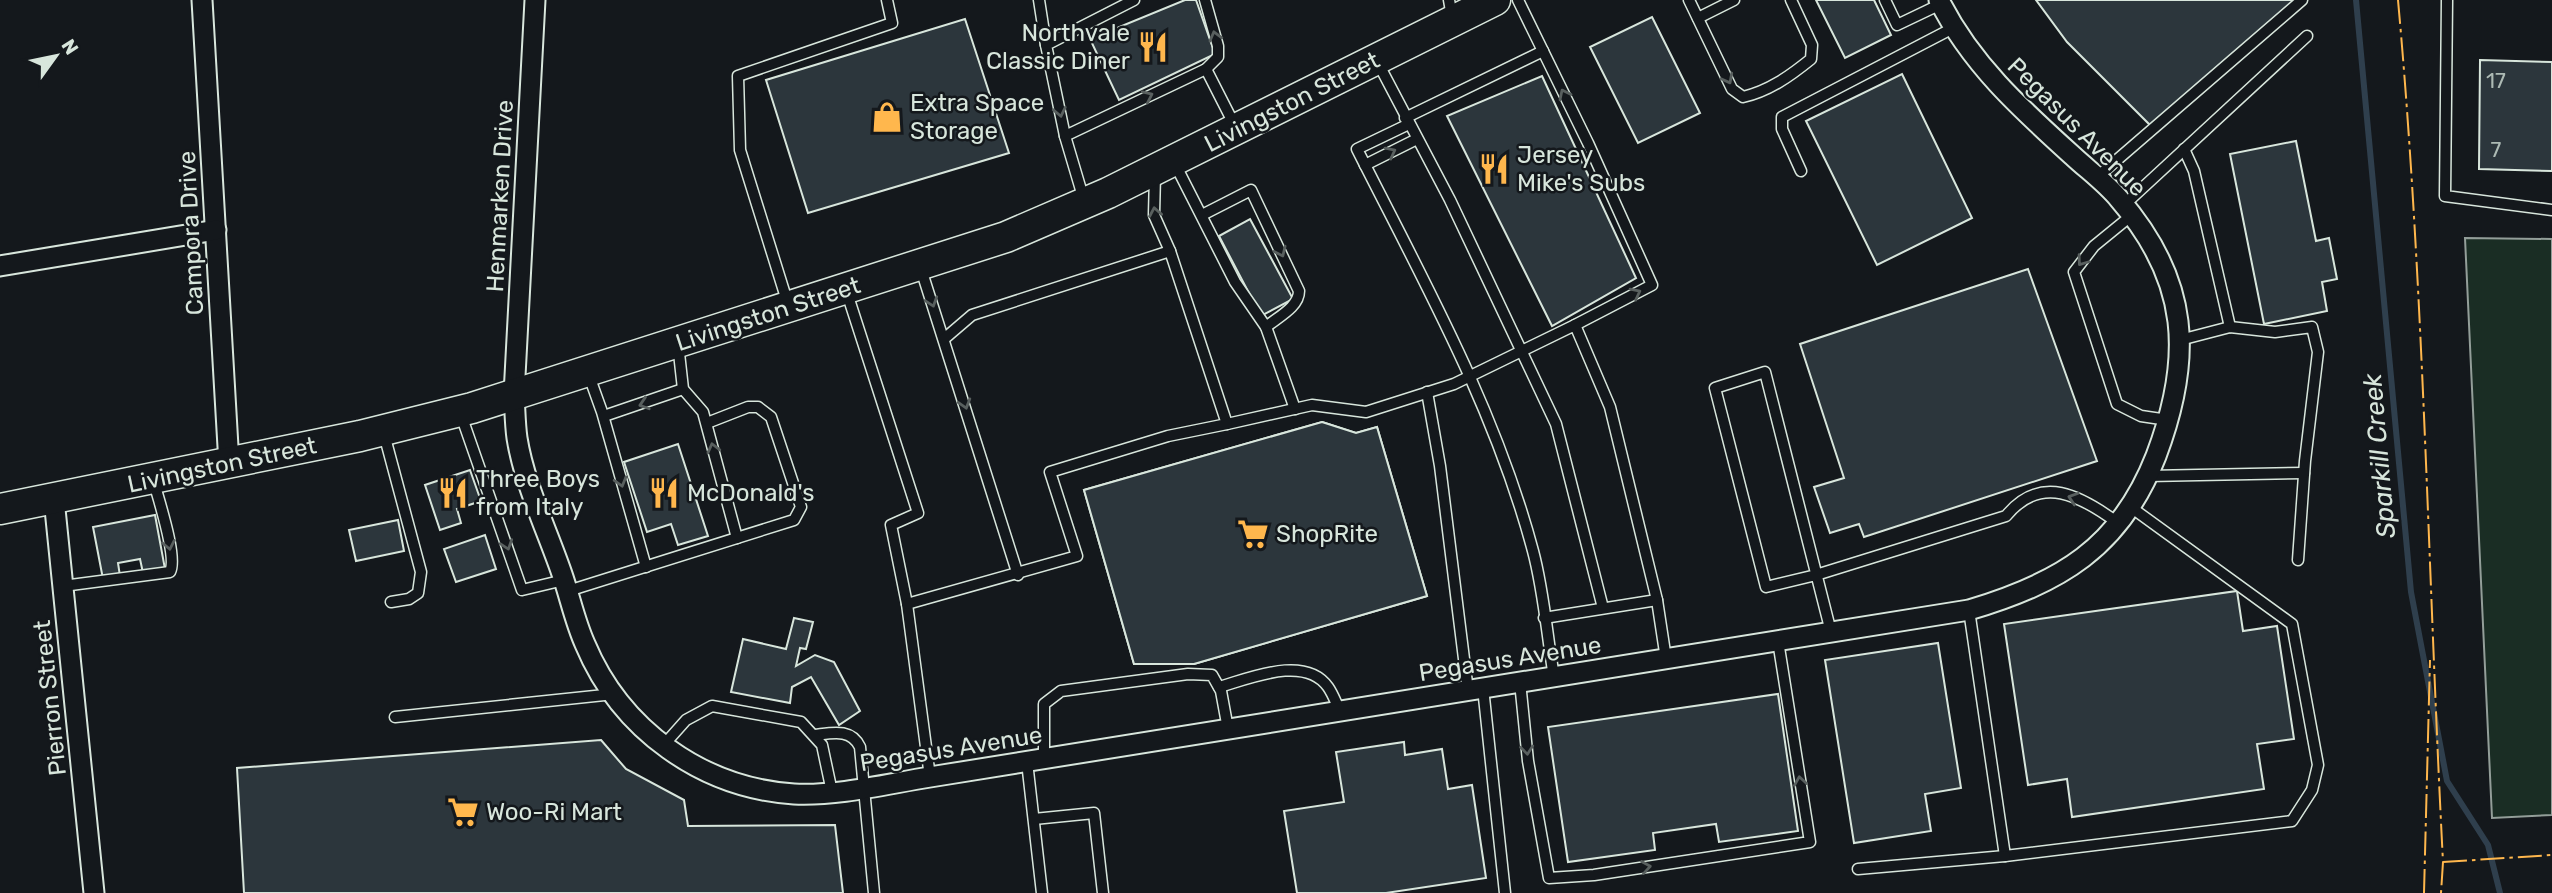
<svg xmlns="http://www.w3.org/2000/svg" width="2552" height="893" viewBox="0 0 2552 893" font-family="Rubik,sans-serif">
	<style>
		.green { fill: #1a2d24; stroke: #939e99; stroke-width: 2 }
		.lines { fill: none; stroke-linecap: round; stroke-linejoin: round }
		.stream { stroke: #2f3f4d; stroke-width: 6 }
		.building { fill: #2c363c; stroke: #d8e6dc; stroke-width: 2 }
		.service-casing { stroke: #d8e6dc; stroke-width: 13 }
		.minor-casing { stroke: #d8e6dc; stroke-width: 23 }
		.primary-casing { stroke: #d8e6dc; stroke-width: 33 }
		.service { stroke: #14181c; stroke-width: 10 }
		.minor { stroke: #14181c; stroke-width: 19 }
		.primary { stroke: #14181c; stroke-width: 30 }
		.power { stroke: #ffb74d; stroke-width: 2; stroke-dasharray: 24 5 3.5 5; stroke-linecap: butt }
		.oneway { stroke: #59605f }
		.labels { text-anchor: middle; stroke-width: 5; stroke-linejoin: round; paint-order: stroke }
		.number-label { font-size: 21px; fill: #adbab4 }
		.poi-label { font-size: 24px; fill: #d8e6dc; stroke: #14181c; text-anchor: start }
		.street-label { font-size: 24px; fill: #d8e6dc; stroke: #14181c }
		.water-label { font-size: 26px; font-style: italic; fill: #d8e6dc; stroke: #14181c }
	</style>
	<rect width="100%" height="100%" fill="#14181c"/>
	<polygon class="green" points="2465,238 2552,239 2552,815 2492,818"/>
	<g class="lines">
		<polyline class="stream" points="2356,0 2411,592 2447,781 2488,845 2500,893"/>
	</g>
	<g class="building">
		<polygon points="1185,0 1196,0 1215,54 1119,100 1090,39"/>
		<polygon points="1816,0 1874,0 1891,35 1845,58"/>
		<polygon points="2036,0 2298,0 2155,130 2067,42"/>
		<polygon points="1652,17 1700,113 1638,143 1590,47"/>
		<polygon points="965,19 1009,153 808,213 766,80"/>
		<polygon points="2480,60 2552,62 2552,171 2479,169"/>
		<polygon points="1902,74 1972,218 1877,265 1806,121"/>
		<polygon points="1542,76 1636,278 1552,326 1447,116"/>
		<polygon points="2296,141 2316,241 2329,238 2337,279 2322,282 2327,311 2264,324 2230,154"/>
		<polygon points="1250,219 1293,299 1261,316 1219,236"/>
		<polygon points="2028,269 2097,461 1864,537 1859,524 1830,533 1814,487 1844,478 1800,344"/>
		<polygon points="1322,422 1356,433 1377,427 1427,596 1194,664 1134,664 1084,490"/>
		<polygon points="1322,422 1356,433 1377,427 1427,596 1194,664 1134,664 1084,490"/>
		<polygon points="678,444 708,536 678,545 671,524 647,532 624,462"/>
		<polygon points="470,470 481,501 457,509 461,523 440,530 425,485"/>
		<polygon points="155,515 165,569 143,573 140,559 118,563 120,576 103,579 93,527"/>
		<polygon points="398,520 404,551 356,561 349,530"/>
		<polygon points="485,535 496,569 456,582 444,549"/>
		<polygon points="2237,591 2243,631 2277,626 2294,739 2257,744 2264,789 2072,817 2067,779 2028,785 2004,624"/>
		<polygon points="794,618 813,622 806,649 800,648 796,666 815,655 834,662 860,711 839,725 811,677 792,687 790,703 731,692 743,639 786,649"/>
		<polygon points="1938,643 1961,788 1925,794 1931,831 1854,843 1825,660"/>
		<polygon points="1778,694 1798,831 1719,842 1716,824 1653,833 1655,850 1568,862 1548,727"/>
		<polygon points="601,740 626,769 684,800 688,826 835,825 843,893 244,893 237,768"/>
		<polygon points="1404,742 1405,755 1442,749 1448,789 1472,785 1486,878 1386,893 1297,893 1284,811 1344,802 1336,752"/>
	</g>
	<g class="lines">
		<defs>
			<g id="service">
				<polyline points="1039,0 1046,45"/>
				<polyline points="1449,0 1452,17"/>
				<polyline points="1518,0 1588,143 1652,285 1575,325"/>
				<path d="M1689,0L1732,89L1743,97C1769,91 1790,76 1811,59L1812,45L1791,0"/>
				<polyline points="1885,0 1897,25 1941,4"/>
				<polyline points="2447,0 2445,196 2552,210"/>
				<polyline points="1698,18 1734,0"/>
				<polyline points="1378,63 1450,200 1556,424 1603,608"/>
				<polyline points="1206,69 1235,126"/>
				<polyline points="1405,118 1543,51"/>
				<path d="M1409,124L1357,149C1423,280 1495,408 1533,551C1544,592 1547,636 1554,677"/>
				<polyline points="1065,136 1206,69 1218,57 1218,46 1205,0"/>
				<polyline points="2184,149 2194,171 2230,327"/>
				<polyline points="1174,162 1235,282 1266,327 1295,409"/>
				<polyline points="1365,165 1417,139"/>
				<polyline points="1801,171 1782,129 1782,117 1955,27"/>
				<polyline points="2096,178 2302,0"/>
				<polyline points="1084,200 1065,136 1046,45 1134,0"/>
				<polyline points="2124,205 2307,36"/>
				<path d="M1202,215L1251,190L1299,291C1299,307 1278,317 1266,327"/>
				<polyline points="2132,215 2094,246 2074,272 2117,404 2141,416 2168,420"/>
				<polyline points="920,266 1018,575"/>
				<polyline points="846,290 918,513 891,525 907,604 930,777"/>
				<polyline points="788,304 740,150 738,76 892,23 887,0"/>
				<polyline points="944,339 972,315 1170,251"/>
				<polyline points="2180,340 2230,327 2275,332 2312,327 2318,352 2305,461 2298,560"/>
				<polyline points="678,344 683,389 703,412 737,538"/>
				<polyline points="588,373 602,412 646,567"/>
				<polyline points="1427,392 1440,466 1468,691"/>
				<polyline points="461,415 522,590 564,580"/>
				<polyline points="604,416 683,389"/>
				<polyline points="1227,424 1312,405 1366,412 1454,384 1575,325 1610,407 1657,600 1666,659"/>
				<polyline points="384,434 421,572 418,593 409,599 391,602"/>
				<polyline points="2148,476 2304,473"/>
				<path d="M63,586L170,572C178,557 158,498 153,479"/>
				<polyline points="568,591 794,520 801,507 771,417 758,407 748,407 707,423"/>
				<polyline points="907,604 1077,556 1050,472 1168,436 1227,424 1170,251 1154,215 1155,174"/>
				<polyline points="1969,610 2005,856 2292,821 2312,790 2318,765 2292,624 2132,508"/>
				<polyline points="1544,618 1657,600"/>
				<path d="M1831,632L1765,372L1715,388L1766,587L1816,575L2006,516C2041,473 2081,496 2118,523"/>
				<polyline points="1520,682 1528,761 1549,878 1594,875 1810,842 1778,641"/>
				<path d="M1219,687C1248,679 1305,654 1328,687C1333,694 1336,703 1340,711"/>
				<polyline points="1483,688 1505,893"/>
				<polyline points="395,717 614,694"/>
				<path d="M815,735C832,733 851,728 860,747L874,893"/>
				<polyline points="662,747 686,720 712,706 801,722 822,745 832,792"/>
				<polyline points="1044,759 1044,704 1061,691 1188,674 1212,675 1221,691 1228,729"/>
				<polyline points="1027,762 1042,893"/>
				<polyline points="1034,819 1094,813 1103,893"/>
				<polyline points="1858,869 2005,856"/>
			</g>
			<g id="minor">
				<polyline points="202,0 229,464"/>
				<path d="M535,0L514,395C515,409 515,424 517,438C524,483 547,530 562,574C570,597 575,622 585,644C621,730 702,788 794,794C839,796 886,784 930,777L1969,610C2060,583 2120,548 2156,456C2193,358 2190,281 2119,199C2106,183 2088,170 2073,156C2021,109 1970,63 1939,0"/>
				<polyline points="0,266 216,230"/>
				<polyline points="54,499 94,893"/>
			</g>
			<polyline id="primary" points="0,509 360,436 472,408 1006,237 1108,193 1495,0"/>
		</defs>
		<use href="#service" class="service-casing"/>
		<use href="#minor" class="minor-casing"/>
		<use href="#primary" class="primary-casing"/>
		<use href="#service" class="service"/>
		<use href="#minor" class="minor"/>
		<use href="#primary" class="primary"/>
		<g class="power">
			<path d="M2398,0C2424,286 2428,574 2443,862L2441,893"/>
			<polyline points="2443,862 2552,855"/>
			<polyline points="2424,893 2430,660"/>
		</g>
	</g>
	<defs><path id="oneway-chevron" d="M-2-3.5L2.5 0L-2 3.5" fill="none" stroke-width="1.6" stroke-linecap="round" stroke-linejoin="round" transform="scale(1.75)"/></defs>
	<g class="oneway">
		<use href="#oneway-chevron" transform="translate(1215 36) rotate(-105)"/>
		<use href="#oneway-chevron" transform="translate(1728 79) rotate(62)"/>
		<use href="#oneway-chevron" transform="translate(1564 94) rotate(-116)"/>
		<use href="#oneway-chevron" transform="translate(1148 96) rotate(-25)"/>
		<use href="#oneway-chevron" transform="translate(1060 112) rotate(78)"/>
		<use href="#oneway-chevron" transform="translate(1391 152) rotate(-27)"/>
		<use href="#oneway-chevron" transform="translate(1155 212) rotate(-100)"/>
		<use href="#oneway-chevron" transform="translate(1281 252) rotate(65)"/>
		<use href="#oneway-chevron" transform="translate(2082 261) rotate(126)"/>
		<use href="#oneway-chevron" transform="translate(1636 293) rotate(-27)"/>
		<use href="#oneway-chevron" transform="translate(932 302) rotate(72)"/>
		<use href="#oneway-chevron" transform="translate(644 404) rotate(162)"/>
		<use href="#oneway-chevron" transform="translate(965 404) rotate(73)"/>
		<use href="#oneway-chevron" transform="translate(713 448) rotate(-104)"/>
		<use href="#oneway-chevron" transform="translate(621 482) rotate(74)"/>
		<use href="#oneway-chevron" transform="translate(2073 498) rotate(-162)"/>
		<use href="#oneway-chevron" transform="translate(169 545) rotate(79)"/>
		<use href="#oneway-chevron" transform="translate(507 545) rotate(71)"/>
		<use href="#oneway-chevron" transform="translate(1527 750) rotate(84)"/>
		<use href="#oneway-chevron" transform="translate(1800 781) rotate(-99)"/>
		<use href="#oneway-chevron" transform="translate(1646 867) rotate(-9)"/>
	</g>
	<defs>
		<symbol id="restaurant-bare" viewBox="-9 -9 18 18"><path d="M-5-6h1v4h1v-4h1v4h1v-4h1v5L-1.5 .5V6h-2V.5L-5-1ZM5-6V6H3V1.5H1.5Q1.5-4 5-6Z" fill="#ffb74d" stroke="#14181c" stroke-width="2.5" paint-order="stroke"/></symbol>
		<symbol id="shop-bare" viewBox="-9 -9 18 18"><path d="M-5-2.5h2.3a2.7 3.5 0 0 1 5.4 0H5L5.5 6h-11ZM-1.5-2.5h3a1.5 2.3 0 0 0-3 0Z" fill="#ffb74d" stroke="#14181c" stroke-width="2.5" paint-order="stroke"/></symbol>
		<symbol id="supermarket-bare" viewBox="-9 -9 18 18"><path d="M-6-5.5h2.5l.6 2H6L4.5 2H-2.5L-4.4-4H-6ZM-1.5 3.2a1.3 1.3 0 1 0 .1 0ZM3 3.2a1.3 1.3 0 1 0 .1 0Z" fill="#ffb74d" stroke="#14181c" stroke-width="2.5" paint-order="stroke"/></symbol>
	</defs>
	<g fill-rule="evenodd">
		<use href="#restaurant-bare" x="1131" y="25" width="44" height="44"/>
		<use href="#shop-bare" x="865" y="95" width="44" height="44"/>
		<use href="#restaurant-bare" x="1472" y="147" width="44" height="44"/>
		<use href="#restaurant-bare" x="431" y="471" width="44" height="44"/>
		<use href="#restaurant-bare" x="642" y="471" width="44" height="44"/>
		<use href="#supermarket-bare" x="1231" y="512" width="44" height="44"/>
		<use href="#supermarket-bare" x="441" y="790" width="44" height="44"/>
	</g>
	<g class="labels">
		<g class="number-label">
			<text x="2496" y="88">17</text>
			<text x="2496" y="157">7</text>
		</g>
		<g class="poi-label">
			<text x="1130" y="41" text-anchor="end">Northvale<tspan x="1130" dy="28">Classic Diner</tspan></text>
			<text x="910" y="111">Extra Space<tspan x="910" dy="28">Storage</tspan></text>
			<text x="1517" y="163">Jersey<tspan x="1517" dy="28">Mike's Subs</tspan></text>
			<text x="476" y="487">Three Boys<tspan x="476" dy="28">from Italy</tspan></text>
			<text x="687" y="501">McDonald's</text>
			<text x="1276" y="542">ShopRite</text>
			<text x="486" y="820">Woo-Ri Mart</text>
		</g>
		<g class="street-label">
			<text transform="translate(1292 102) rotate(-27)" y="8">Livingston Street</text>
			<text transform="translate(2077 127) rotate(45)" y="8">Pegasus Avenue</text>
			<text transform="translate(500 196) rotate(-87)" y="8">Henmarken Drive</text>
			<text transform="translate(191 233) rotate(-93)" y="8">Campora Drive</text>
			<text transform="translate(768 314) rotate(-18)" y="8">Livingston Street</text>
			<text transform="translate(222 465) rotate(-12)" y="8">Livingston Street</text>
			<text transform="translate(1510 659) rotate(-9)" y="8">Pegasus Avenue</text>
			<text transform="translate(50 698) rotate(-96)" y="8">Pierron Street</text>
			<text transform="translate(951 749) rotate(-9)" y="8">Pegasus Avenue</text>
		</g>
		<g class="water-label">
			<text transform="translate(2379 456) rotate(-95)" y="9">Sparkill Creek</text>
		</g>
	</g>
	<g transform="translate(56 56) rotate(57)" stroke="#14181c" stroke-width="5" paint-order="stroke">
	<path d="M0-5L12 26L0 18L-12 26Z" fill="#d8e6dc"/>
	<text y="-10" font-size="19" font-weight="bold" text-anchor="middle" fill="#d8e6dc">N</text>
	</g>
</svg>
